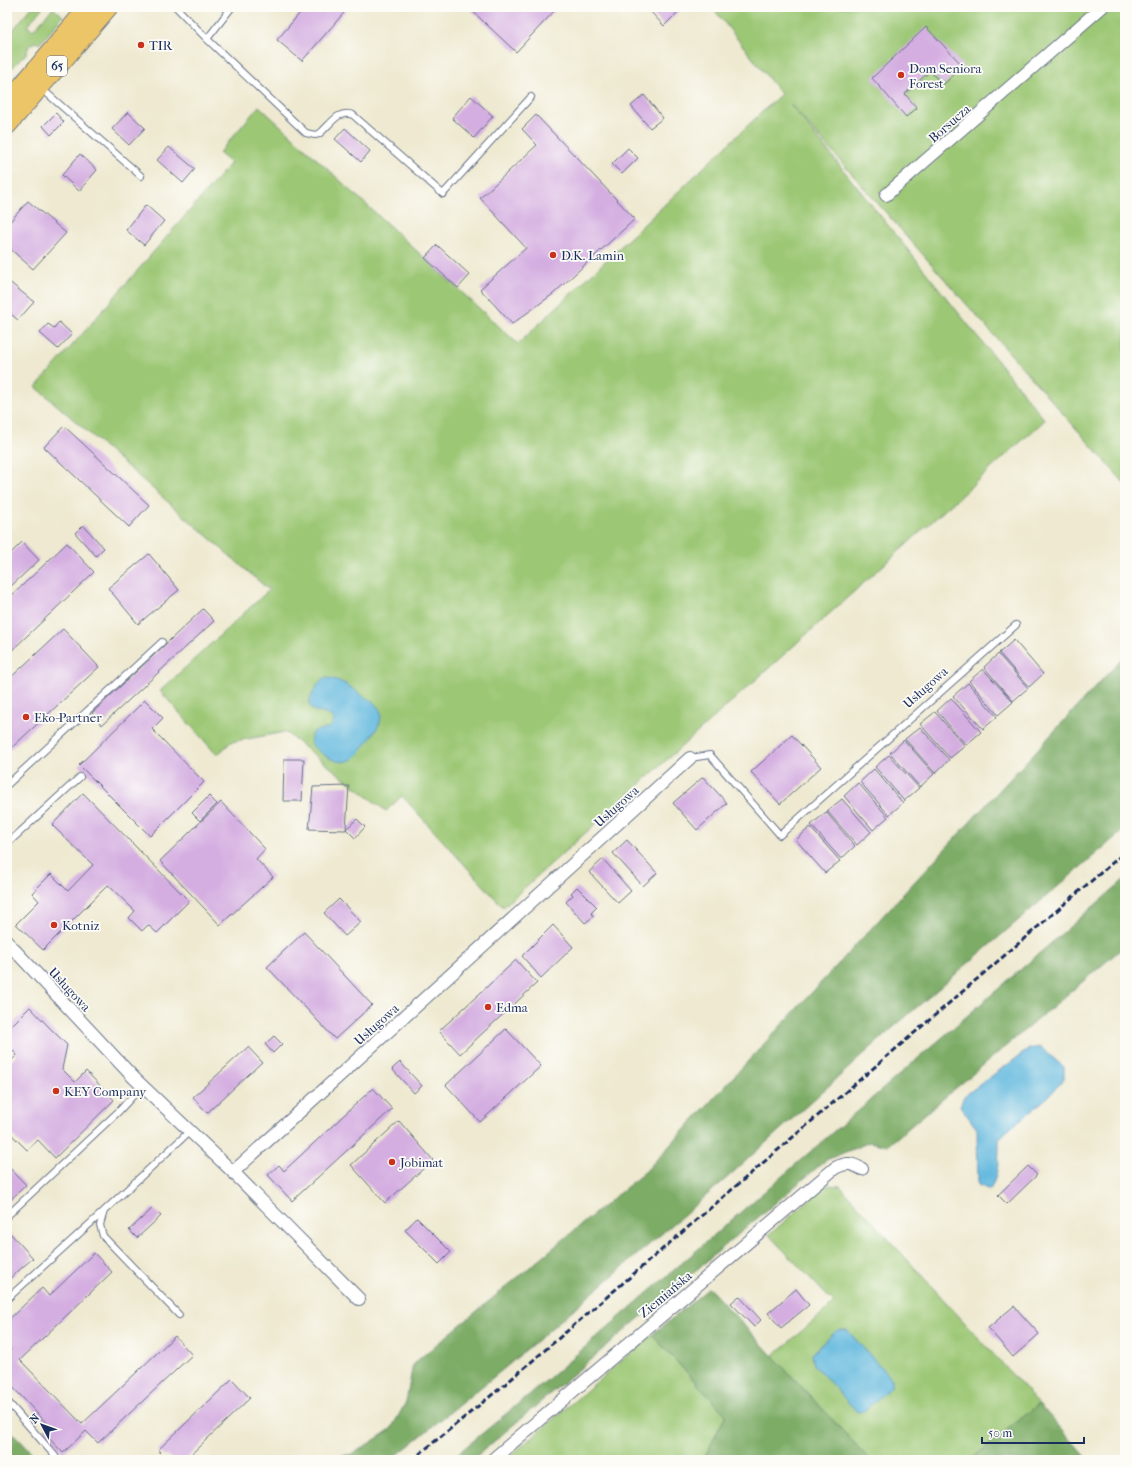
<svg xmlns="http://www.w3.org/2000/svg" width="1132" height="1467" viewBox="0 0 1132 1467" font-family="'IM FELL French Canon',serif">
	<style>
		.green { fill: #9cc775; stroke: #5c7b6a }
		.forest { fill: #7dac66; stroke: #4c6e62 }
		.water { fill: #61b8de; stroke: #3e749e }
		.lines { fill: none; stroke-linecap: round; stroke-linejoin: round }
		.stream { stroke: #61b8de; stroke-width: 4 }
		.building { fill: #d4aee1 }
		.lane-casing { stroke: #657086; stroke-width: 8 }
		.street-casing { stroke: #657086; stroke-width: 14 }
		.primary-casing { stroke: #657086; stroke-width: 21 }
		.lane { stroke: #fff; stroke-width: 6 }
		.street { stroke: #fff; stroke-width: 12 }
		.primary { stroke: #edc569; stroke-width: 19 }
		.rail { stroke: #1b2f5e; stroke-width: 3; stroke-dasharray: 6 3; stroke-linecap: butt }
		.poi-dot { fill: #c8321e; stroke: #fdfcf7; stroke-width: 1.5 }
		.labels { text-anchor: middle; stroke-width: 3.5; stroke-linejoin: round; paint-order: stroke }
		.shield { fill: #fdfcf7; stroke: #5f6c8c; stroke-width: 1 }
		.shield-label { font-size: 12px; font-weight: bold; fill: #1b2f5e }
		.poi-label { font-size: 13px; fill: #1b2f5e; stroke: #fdfcf7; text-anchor: start }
		.street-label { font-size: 13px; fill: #1b2f5e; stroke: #fdfcf7 }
	</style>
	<rect width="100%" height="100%" fill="#fdfcf7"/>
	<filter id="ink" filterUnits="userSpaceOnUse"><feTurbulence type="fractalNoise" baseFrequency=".025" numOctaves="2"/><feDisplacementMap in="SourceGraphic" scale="8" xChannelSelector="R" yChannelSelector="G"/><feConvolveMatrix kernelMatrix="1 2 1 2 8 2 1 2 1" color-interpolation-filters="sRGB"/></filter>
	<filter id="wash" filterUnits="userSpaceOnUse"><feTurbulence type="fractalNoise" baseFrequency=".012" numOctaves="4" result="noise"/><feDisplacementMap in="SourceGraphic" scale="16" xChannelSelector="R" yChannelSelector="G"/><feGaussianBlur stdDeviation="0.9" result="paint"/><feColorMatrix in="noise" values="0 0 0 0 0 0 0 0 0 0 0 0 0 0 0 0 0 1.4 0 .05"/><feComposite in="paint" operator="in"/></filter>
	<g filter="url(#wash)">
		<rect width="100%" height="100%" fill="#eee9d0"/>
		<g class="green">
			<polygon points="32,7 43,7 27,26 33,30 53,8 63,16 40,44 35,42 29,46 26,54 7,73 7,37"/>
			<polygon points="712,7 1125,7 1125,484 791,105 1045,420 503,907 402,796 386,811 285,732 231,742 217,755 160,691 269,590 36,387 231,163 219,153 259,106 518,344 781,94"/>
			<polygon points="826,1185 840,1186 1039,1404 970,1460 870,1460 773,1356 834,1303 769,1235"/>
			<polygon points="652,1335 726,1415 703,1460 505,1460"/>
		</g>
		<g class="forest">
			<polygon points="1125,655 1125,829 895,1026 728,1177 506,1367 391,1460 316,1460 353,1454 391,1429 406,1402 413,1364 646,1171"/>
			<polygon points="1125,879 1125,946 887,1146 870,1142 826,1160 472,1460 450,1460 547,1380"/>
			<polygon points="709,1288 858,1447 870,1460 703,1460 726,1415 652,1335"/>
			<polygon points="1039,1404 1089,1460 970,1460"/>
			<polygon points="7,1427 39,1460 7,1460"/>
		</g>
		<g class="water">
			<path d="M325,678C341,678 354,690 366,698C372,701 379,706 381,713C381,715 381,720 380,722C379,727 360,754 355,757C353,759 349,761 347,761C338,764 326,757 319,751C314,748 309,743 311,736C314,725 330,735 334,720L331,716L313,710L309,704C312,693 316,685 325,678Z"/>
			<path d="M1040,1047L1064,1067V1079L1048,1097L1007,1131L999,1139C999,1157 999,1174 990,1190L978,1185L977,1129L960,1106L964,1096L1029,1049Z"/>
			<polygon points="837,1330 847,1330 892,1379 892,1386 864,1411 857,1412 814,1365 812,1354"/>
		</g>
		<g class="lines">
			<polyline class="stream" points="18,75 25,69"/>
		</g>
		<g id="blocks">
			<g class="building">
				<polygon points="305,7 349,7 302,61 277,40"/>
				<polygon points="468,7 558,7 516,52"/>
				<polygon points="652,7 674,7 679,11 664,26 649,10"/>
				<polygon points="926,27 963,66 943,85 930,71 905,94 917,108 906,117 872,78"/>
				<polygon points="644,95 663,118 650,128 631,106"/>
				<polygon points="471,96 493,116 474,138 452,118"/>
				<polygon points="128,112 145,128 129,145 112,129"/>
				<polygon points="56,113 64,122 51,135 43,126"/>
				<polygon points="536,115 635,219 553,294 512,324 480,289 526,248 480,198 537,145 522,129"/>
				<polygon points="345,128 370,151 361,162 335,139"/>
				<polygon points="169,147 195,169 183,183 157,160"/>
				<polygon points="628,148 638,158 622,174 612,164"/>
				<polygon points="80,154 97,170 79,191 62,175"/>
				<polygon points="28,201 66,233 33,269 7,246 7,225"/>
				<polygon points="146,205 164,221 144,245 126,230"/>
				<polygon points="437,245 470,275 458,288 425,258"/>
				<polygon points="7,280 34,302 18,320 7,311"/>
				<polygon points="59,322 72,334 58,349 40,333 48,324 54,328"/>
				<polygon points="64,426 149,505 129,527 44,447"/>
				<polygon points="83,525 104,548 96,556 75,533"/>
				<polygon points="22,542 39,560 9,588 7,586 7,557"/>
				<polygon points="67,543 94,572 7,655 7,600"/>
				<polygon points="149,554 179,590 138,624 108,588"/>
				<polygon points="203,609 214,621 102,725 92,713"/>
				<polygon points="63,629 99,667 7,752 7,681"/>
				<polygon points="1014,640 1043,674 1029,687 999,653"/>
				<polygon points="998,654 1028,688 1013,701 984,667"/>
				<polygon points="983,669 1013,702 998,715 969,681"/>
				<polygon points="968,683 997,717 983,729 953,696"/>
				<polygon points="951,698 981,732 966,745 937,711"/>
				<polygon points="145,700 163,718 152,729 204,782 150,836 79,765"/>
				<polygon points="935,712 965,746 950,758 920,724"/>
				<polygon points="920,727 949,760 935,773 905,739"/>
				<polygon points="792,735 821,767 780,804 751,772"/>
				<polygon points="904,740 934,774 920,787 890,753"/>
				<polygon points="889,755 919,788 904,801 875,767"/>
				<polygon points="284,759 304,759 302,801 283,801"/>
				<polygon points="874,769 903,803 889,815 860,782"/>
				<polygon points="703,777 727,803 697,830 673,803"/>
				<polygon points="858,783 888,817 873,830 844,796"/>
				<polygon points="349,786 346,830 309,829 313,787"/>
				<polygon points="83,793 189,901 157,933 148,925 142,931 129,918 135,911 108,885 43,950 16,924 39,901 32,893 51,874 68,891 93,865 52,825"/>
				<polygon points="209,796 217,804 200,821 192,813"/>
				<polygon points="842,799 871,832 857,845 827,811"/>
				<polygon points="221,802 265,849 256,859 273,877 220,925 160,861"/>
				<polygon points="826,812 855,846 841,859 811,825"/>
				<polygon points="357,819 365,827 355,838 346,829"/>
				<polygon points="810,827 840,861 825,873 796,840"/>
				<polygon points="627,840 657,873 643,886 613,853"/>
				<polygon points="603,859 631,891 618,903 589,872"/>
				<polygon points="577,887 597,907 591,913 594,916 585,923 566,902 573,895 571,893"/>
				<polygon points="339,899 361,922 345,936 324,913"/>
				<polygon points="553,925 573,947 541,978 522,956"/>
				<polygon points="304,932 372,1005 335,1039 267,967"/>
				<polygon points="516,960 537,983 460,1054 439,1031"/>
				<polygon points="30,1007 47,1025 67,1045 62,1069 75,1082 86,1071 114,1100 55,1158 38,1140 27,1150 7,1130 7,1065 17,1055 7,1045 7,1030"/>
				<polygon points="506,1029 541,1066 480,1122 446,1085"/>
				<polygon points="274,1036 282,1044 273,1053 265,1044"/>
				<polygon points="248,1047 262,1062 207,1113 193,1097"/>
				<polygon points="400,1062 422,1086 414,1093 392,1069"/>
				<polygon points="373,1088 392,1109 292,1201 268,1175 279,1165 284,1171"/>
				<polygon points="399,1121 433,1160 385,1203 351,1165"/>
				<polygon points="7,1165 26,1185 7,1203"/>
				<polygon points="1028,1166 1037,1175 1007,1204 998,1195"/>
				<polygon points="153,1208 161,1216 137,1238 129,1230"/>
				<polygon points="417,1218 451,1252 439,1264 405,1230"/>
				<polygon points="11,1234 33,1258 8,1280 7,1279 7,1238"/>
				<polygon points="94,1253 112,1272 20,1360 82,1424 175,1336 192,1355 98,1443 86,1431 63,1453 43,1432 49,1426 7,1381 7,1353 11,1350 7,1345 7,1321 42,1288 49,1296"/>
				<polygon points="796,1289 809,1305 781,1328 768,1313"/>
				<polygon points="739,1296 761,1320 754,1327 731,1303"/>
				<polygon points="1014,1306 1039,1334 1013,1357 988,1328"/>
				<polygon points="232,1379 250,1398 185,1460 172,1460 167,1455 165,1457 158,1450"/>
			</g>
		</g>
	</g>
	<g filter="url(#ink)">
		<use href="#blocks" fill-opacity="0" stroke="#657086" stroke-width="1"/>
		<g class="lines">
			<defs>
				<g id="lane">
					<path d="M176,7L207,39L306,133L315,135L319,134C330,126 337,109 353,115L443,194L531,97"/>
					<polyline points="207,39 232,7"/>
					<polyline points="41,88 141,176"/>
					<polyline points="690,758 710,755 780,835 1016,625"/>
					<polyline points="7,785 162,642"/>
					<polyline points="7,844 80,777"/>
					<polyline points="7,1216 119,1111 142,1086"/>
					<polyline points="7,1299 103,1212"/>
					<polyline points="179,1315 103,1236 100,1225 104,1211 190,1131"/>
					<polyline points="7,1401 55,1456"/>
				</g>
				<g id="street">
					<polyline points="886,195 1102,7"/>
					<polyline points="7,942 134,1078 233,1172 359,1299"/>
					<polyline points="233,1172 690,758"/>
					<path d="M492,1460L835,1168C847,1162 851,1163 862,1169"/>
				</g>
				<g id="primary">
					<polyline points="7,104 89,7"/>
					<polyline points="7,125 108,7"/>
				</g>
			</defs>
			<use href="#lane" class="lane-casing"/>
			<use href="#street" class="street-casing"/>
			<use href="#primary" class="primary-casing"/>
			<use href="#lane" class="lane"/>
			<use href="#street" class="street"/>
			<use href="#primary" class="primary"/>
			<polyline class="rail" points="412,1460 509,1381 1125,852"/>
		</g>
	</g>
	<g class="poi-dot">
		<circle cx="141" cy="45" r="4"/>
		<circle cx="901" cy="75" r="4"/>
		<circle cx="553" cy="255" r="4"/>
		<circle cx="26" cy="717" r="4"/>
		<circle cx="54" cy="925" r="4"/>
		<circle cx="488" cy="1007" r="4"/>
		<circle cx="56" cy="1091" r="4"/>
		<circle cx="392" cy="1162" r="4"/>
	</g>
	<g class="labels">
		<rect class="shield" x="47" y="56" width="20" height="20" rx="3"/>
		<g class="shield-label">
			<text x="57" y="70">65</text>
		</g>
		<g class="poi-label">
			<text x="149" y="50">TIR</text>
			<text x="909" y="73">Dom Seniora<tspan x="909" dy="15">Forest</tspan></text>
			<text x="561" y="260">D.K. Lamin</text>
			<text x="34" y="722">Eko-Partner</text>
			<text x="62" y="930">Kotniz</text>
			<text x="496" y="1012">Edma</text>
			<text x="64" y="1096">KEY Company</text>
			<text x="400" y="1167">Jobimat</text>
		</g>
		<g class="street-label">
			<text transform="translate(949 123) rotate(-41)" y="5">Borsucza</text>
			<text transform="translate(925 687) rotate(-42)" y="5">Usługowa</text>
			<text transform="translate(616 806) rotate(-42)" y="5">Usługowa</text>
			<text transform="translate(70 989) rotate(47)" y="5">Usługowa</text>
			<text transform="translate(376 1024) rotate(-42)" y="5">Usługowa</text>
			<text transform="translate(665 1294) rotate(-40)" y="5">Ziemiańska</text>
		</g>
	</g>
	<rect width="1132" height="1467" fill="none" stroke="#fdfcf7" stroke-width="24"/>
	<g transform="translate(42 1425) rotate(311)" stroke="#fdfcf7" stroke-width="3" paint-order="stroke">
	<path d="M0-3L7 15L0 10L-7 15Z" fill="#1b2f5e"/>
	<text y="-6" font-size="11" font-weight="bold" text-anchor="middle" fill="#1b2f5e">N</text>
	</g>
	<path d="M982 1437v6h102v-6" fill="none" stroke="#1b2f5e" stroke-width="2"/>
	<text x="988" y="1437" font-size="12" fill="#1b2f5e" stroke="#fdfcf7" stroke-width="3" paint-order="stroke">50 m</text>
</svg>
